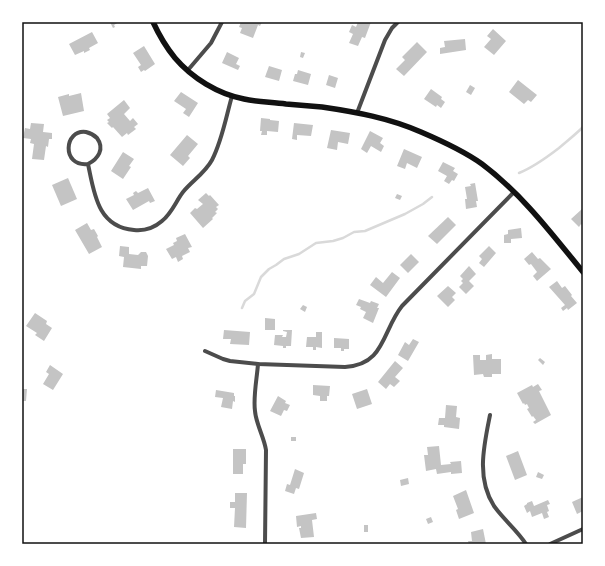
<svg xmlns="http://www.w3.org/2000/svg" width="605" height="566" viewBox="0 0 605 566" font-family="Overpass,sans-serif">
	<style>
		.lines { fill: none; stroke-linecap: round; stroke-linejoin: round }
		.stream { stroke: #d9d9d9; stroke-width: 2.5 }
		.building { fill: #c4c4c4 }
		.minor { stroke: #4c4c4c; stroke-width: 4 }
		.secondary { stroke: #111; stroke-width: 5.5 }
		.neatline { fill: none; stroke: #111; stroke-width: 1.5 }
	</style>
	<rect width="100%" height="100%" fill="#fff"/>
	<g class="lines">
		<g class="stream">
			<path d="M519,173C534,167 546,158 559,148C567,141 575,135 583,127"/>
			<polyline points="242,308 245,301 254,294 261,277 269,269 276,265 284,259 299,254 316,243 333,241 343,238 354,232 365,231 405,214 423,204 432,197"/>
		</g>
	</g>
	<g class="building">
		<polygon points="110,22 119,22 114,25 115,27 113,28"/>
		<polygon points="241,22 262,22 260,26 258,25 253,38 240,33 242,28 239,27"/>
		<polygon points="358,22 371,22 365,38 362,37 358,46 349,43 353,34 349,32 352,25 356,27"/>
		<polygon points="493,29 506,41 494,55 484,47 491,39 487,36"/>
		<polygon points="92,32 98,43 89,48 90,50 84,53 84,51 75,55 69,44"/>
		<polygon points="465,39 466,50 440,54 440,48 445,47 444,41"/>
		<polygon points="417,42 427,52 404,76 396,69 405,60 402,57"/>
		<polygon points="144,46 155,64 145,71 144,70 141,72 138,67 141,65 133,53"/>
		<polygon points="227,52 239,58 236,64 240,66 238,70 222,63"/>
		<polygon points="301,52 305,53 303,58 300,57"/>
		<polygon points="269,66 282,70 279,81 265,77"/>
		<polygon points="298,70 311,74 308,85 293,81 295,74 297,74"/>
		<polygon points="329,75 338,78 335,88 326,85"/>
		<polygon points="518,80 537,95 531,102 528,100 524,104 509,92"/>
		<polygon points="470,85 475,88 471,95 466,92"/>
		<polygon points="431,89 442,97 441,99 445,102 441,108 437,105 436,107 424,99"/>
		<polygon points="181,92 198,103 189,117 183,113 186,109 174,101"/>
		<polygon points="81,93 84,111 63,116 58,97 69,94 69,96"/>
		<polygon points="124,100 130,108 124,114 130,121 133,118 138,124 134,127 136,129 128,135 127,133 122,137 113,127 112,128 107,123 109,122 107,120 110,118 107,114"/>
		<polygon points="261,118 270,119 270,120 279,121 278,132 267,131 267,135 261,135 262,131 260,131"/>
		<polygon points="31,123 44,124 43,132 52,133 52,139 49,139 48,147 46,146 44,160 32,159 34,144 30,143 31,139 23,138 25,128 30,129"/>
		<polygon points="294,123 313,125 311,136 297,135 297,140 292,139"/>
		<polygon points="331,130 350,133 348,144 338,142 337,150 327,148"/>
		<polygon points="370,131 383,138 380,143 384,146 381,152 371,146 367,153 361,149"/>
		<polygon points="187,135 198,144 188,156 190,158 183,166 170,155"/>
		<polygon points="404,149 422,157 417,168 407,163 405,169 397,166"/>
		<polygon points="123,152 134,159 129,166 131,167 123,179 111,171"/>
		<polygon points="443,162 455,168 453,171 458,174 454,181 452,180 449,184 444,181 447,176 438,171"/>
		<polygon points="68,178 77,199 61,206 52,185"/>
		<polygon points="475,183 478,201 476,201 477,207 466,209 465,199 467,199 465,187 471,186 470,184"/>
		<polygon points="148,188 155,201 150,203 149,201 133,210 126,199 134,195 133,193 136,191 138,193"/>
		<polygon points="206,193 209,196 210,195 219,205 216,207 218,209 215,212 217,213 212,218 213,219 203,228 190,213 195,208 197,209 203,204 198,200"/>
		<polygon points="397,194 402,196 400,200 395,198"/>
		<polygon points="582,209 583,226 581,224 579,227 571,219"/>
		<polygon points="448,217 456,225 437,244 428,236"/>
		<polygon points="87,223 91,230 94,229 98,236 97,237 102,247 89,254 75,230"/>
		<polygon points="521,228 522,238 511,239 511,243 504,243 504,235 508,234 508,230"/>
		<polygon points="185,234 192,247 188,248 190,252 182,256 183,259 178,262 176,257 172,259 166,249 174,245 173,243 177,241 176,238"/>
		<polygon points="120,246 129,247 129,254 138,255 141,252 146,252 148,256 147,266 141,266 141,269 123,267 124,257 119,256"/>
		<polygon points="489,246 496,253 484,267 479,263 482,259 479,256"/>
		<polygon points="532,252 538,259 540,258 551,269 537,281 533,276 537,272 531,264 529,265 524,259"/>
		<polygon points="411,254 419,262 408,273 400,265"/>
		<polygon points="469,266 476,274 469,281 474,286 466,294 459,287 463,283 461,281 463,279 460,276"/>
		<polygon points="392,272 400,278 386,297 370,285 376,277 383,283"/>
		<polygon points="557,281 562,288 565,286 572,295 571,296 577,303 568,310 567,308 563,311 561,308 565,305 549,287"/>
		<polygon points="448,286 456,293 452,297 455,300 448,307 437,296"/>
		<polygon points="359,299 370,303 371,301 379,304 377,308 379,308 373,323 363,318 366,312 360,309 361,307 356,305"/>
		<polygon points="303,305 307,307 305,312 300,309"/>
		<polygon points="35,313 47,321 46,324 52,328 44,341 35,335 37,333 26,326"/>
		<polygon points="265,318 275,319 275,330 265,330"/>
		<polygon points="224,330 250,332 249,345 230,344 231,339 223,339"/>
		<polygon points="283,330 292,330 291,346 286,346 286,348 283,348 283,346 274,345 275,335 283,335 282,337 286,337 287,332 283,331"/>
		<polygon points="316,332 322,332 322,348 316,347 316,350 313,350 313,347 306,347 307,337 316,337"/>
		<polygon points="334,338 349,339 349,349 344,349 344,351 341,351 341,348 334,348"/>
		<polygon points="413,339 419,342 408,361 398,355 405,342 409,345"/>
		<polygon points="492,354 492,359 501,359 501,374 492,374 492,377 484,377 483,374 474,375 473,355 480,355 480,360 486,360 486,355"/>
		<polygon points="540,358 545,362 543,365 538,360"/>
		<polygon points="395,361 403,368 395,377 400,381 394,387 390,384 386,389 378,382"/>
		<polygon points="50,365 63,374 53,390 43,384 49,374 46,372"/>
		<polygon points="538,384 542,390 539,391 551,415 535,424 533,422 536,420 533,416 532,417 527,409 529,408 527,404 525,405 524,403 523,404 517,393 532,385 533,387"/>
		<polygon points="313,385 330,386 329,396 327,396 327,401 320,401 320,396 313,395"/>
		<polygon points="22,389 27,389 26,401 22,401"/>
		<polygon points="367,389 372,404 357,409 352,394"/>
		<polygon points="216,390 234,393 234,396 235,396 235,402 233,401 232,409 221,407 223,398 215,397"/>
		<polygon points="278,396 286,401 285,403 290,405 287,411 284,410 281,416 270,411"/>
		<polygon points="446,405 457,406 456,417 460,418 459,429 444,427 444,425 438,425 439,418 445,418"/>
		<rect x="291" y="437" width="5" height="4"/>
		<polygon points="439,446 441,465 451,464 450,462 461,461 462,473 451,474 451,472 437,474 436,469 426,471 424,455 428,455 427,447"/>
		<polygon points="233,449 246,449 246,464 243,464 243,474 233,474"/>
		<polygon points="518,451 527,475 515,480 506,456"/>
		<polygon points="295,469 304,473 299,489 296,488 294,494 285,491 287,484 290,485"/>
		<polygon points="538,472 544,475 542,479 536,477"/>
		<polygon points="408,478 409,484 401,486 400,480"/>
		<polygon points="466,490 474,513 459,519 456,510 458,509 453,496"/>
		<polygon points="235,493 247,493 246,528 234,527 235,508 230,508 230,502 235,502"/>
		<polygon points="583,497 583,511 577,514 572,502"/>
		<polygon points="548,500 550,504 547,505 549,511 547,512 549,517 544,519 542,513 532,517 530,511 527,513 524,506 527,504 527,503 532,501 534,506"/>
		<polygon points="316,513 317,519 312,520 314,537 301,538 299,528 301,528 301,526 297,527 296,516"/>
		<polygon points="431,517 433,522 428,524 426,519"/>
		<rect x="364" y="525" width="4" height="7"/>
		<polygon points="483,529 486,544 469,544 468,541 472,541 471,532"/>
	</g>
	<g class="lines">
		<g class="minor">
			<polyline points="188,70 211,43 222,22"/>
			<polyline points="357,113 385,40 392,28 398,22"/>
			<path d="M88,164C61,167 64,129 86,132C90,133 94,135 97,138C105,149 98,159 88,164C94,192 97,227 134,230C144,231 154,228 162,221C172,213 176,201 183,192C192,181 205,173 212,160C222,141 226,117 232,96"/>
			<path d="M205,351L223,359L230,361L258,364L345,367C385,365 382,331 402,306L514,192"/>
			<path d="M258,364C257,378 253,397 255,411C256,424 264,437 266,450L265,544"/>
			<path d="M490,415C484,445 476,478 494,506C504,520 517,530 526,544"/>
			<polyline points="550,544 583,529"/>
		</g>
		<path class="secondary" d="M153,22C159,35 166,47 175,58C192,78 218,94 244,99C257,102 272,102 286,104C298,105 310,106 322,107C356,112 389,118 421,132C442,141 464,151 482,164C522,194 552,234 583,272"/>
	</g>
	<rect width="605" height="566" fill="none" stroke="#ffffff" stroke-width="46"/>
	<rect x="23" y="23" width="559" height="520" class="neatline"/>
</svg>
